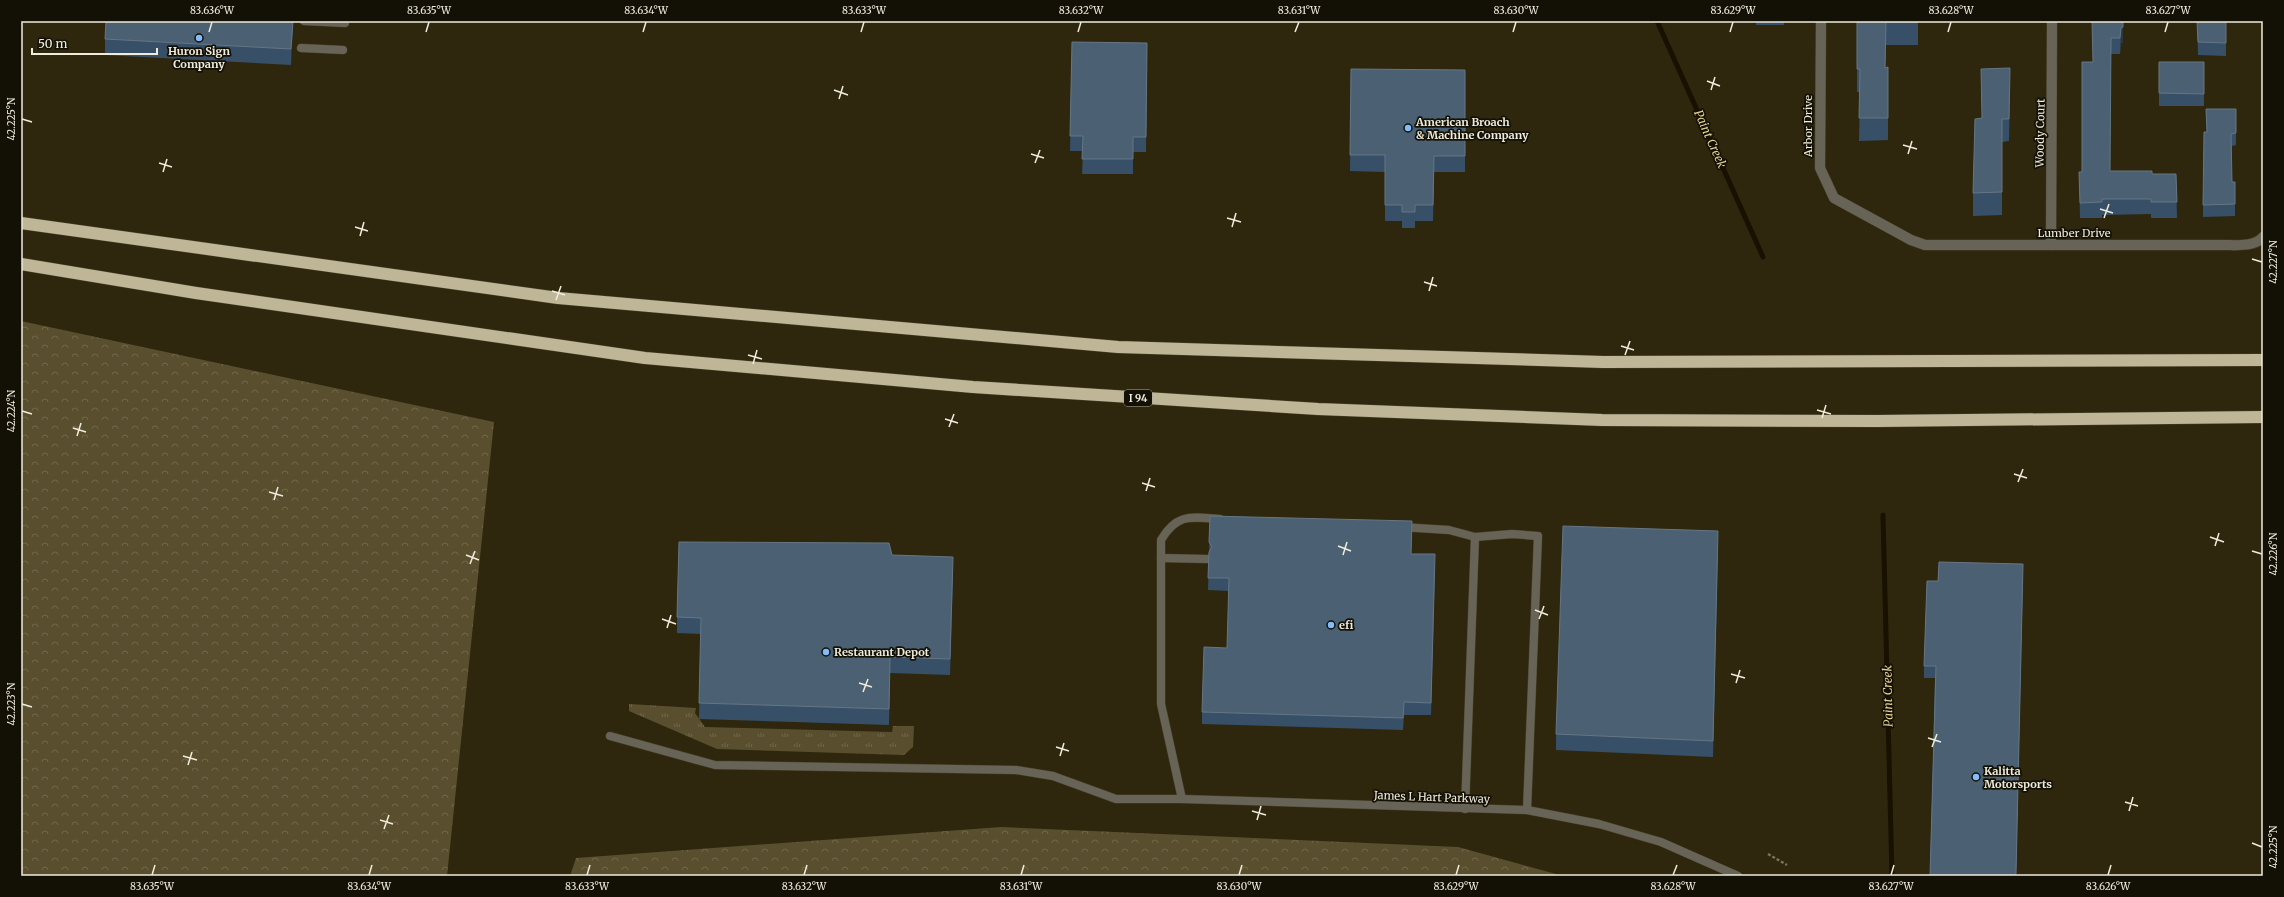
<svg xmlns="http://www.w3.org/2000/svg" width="2284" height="897" viewBox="0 0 2284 897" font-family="Merriweather,serif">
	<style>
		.grass { fill: url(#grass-tufts) }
		.forest { fill: url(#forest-crowns) }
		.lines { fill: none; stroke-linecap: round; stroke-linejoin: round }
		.stream { stroke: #191100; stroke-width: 5 }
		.lane-casing { stroke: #49432a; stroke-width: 9 }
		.street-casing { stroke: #49432a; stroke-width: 11 }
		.highway-casing { stroke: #49432a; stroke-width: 13 }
		.path { stroke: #7b755f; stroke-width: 2.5; stroke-dasharray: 3 2; stroke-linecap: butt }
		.lane { stroke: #676357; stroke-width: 8 }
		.street { stroke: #676357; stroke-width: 10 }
		.highway { stroke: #bfb698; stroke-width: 12 }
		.wall { fill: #375067 }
		.shaded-wall { fill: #2b383e }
		.building { fill: #4b6173; stroke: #657684 }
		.ticks { fill: none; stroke: #f0ecdc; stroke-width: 1.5 }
		.poi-dot { fill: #80bdfa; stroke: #131006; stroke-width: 1.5 }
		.labels { text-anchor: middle; stroke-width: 3.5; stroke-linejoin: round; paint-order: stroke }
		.shield { fill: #131006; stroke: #aeaa9c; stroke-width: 1 }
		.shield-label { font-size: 10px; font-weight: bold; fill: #f0ecdc }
		.poi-label { font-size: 11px; font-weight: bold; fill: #f0ecdc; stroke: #131006; text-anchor: start }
		.street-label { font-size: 11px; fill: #f0ecdc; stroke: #131006 }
		.water-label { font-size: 12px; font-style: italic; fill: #e5d191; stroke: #131006 }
		.neatline { fill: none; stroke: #f0ecdc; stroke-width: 1.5 }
		.ticks-label { font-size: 10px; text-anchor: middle; fill: #f0ecdc }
	</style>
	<defs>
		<pattern id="grass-tufts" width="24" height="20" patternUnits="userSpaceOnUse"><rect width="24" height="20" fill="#594f2e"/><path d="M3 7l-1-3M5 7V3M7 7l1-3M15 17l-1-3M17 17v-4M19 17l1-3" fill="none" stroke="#71684c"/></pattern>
		<pattern id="forest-crowns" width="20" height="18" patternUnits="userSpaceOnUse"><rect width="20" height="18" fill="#594f2e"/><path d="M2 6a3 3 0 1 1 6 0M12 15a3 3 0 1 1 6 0" fill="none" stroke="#71684c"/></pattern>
	</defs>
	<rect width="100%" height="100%" fill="#2e270d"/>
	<polygon class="grass" points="629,704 696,708 695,713 705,727 892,732 893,726 914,726 913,747 904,755 717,749 629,711"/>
	<g class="forest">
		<polygon points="21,321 494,422 447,876 21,876"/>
		<polygon points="1001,827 1458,847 1563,876 570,876 576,858"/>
	</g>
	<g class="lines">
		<g class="stream">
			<polyline points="1657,21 1763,257"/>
			<polyline points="1883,515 1892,876"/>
		</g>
		<defs>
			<g id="lane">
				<polyline points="304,21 345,23"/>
				<polyline points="301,48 343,50"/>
				<polyline points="1401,527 1449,530 1475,537"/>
				<polyline points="1161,558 1207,559"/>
				<polyline points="610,736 715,765 1016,770 1053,776 1116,799 1182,799 1527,810 1599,824 1661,842 1738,876"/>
				<path d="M1182,799L1161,704V540C1177,513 1191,517 1220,519"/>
				<polyline points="1465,809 1475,537 1512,534 1538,536 1527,810"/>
			</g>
			<g id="street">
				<path d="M1821,21L1820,168L1834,198L1911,240L1925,245H2224C2236,245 2255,247 2263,237"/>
				<polyline points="2051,245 2052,21"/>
			</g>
			<g id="highway">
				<polyline points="21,223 558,298 1118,347 1603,362 2263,360"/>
				<polyline points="21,264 196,293 645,358 973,387 1318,409 1602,420 1877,421 2263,417"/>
			</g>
		</defs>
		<use href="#lane" class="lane-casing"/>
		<use href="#street" class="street-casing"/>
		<use href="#highway" class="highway-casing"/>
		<polyline class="path" points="1768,854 1787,865"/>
		<use href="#lane" class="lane"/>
		<use href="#street" class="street"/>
		<use href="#highway" class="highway"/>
	</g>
	<g class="wall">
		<polygon points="293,21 291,65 105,55 105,39"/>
		<rect x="1756" y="21" width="28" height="4"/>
		<polygon points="1857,21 1918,21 1918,45 1886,45 1885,68 1888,67 1888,140 1859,141 1860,92 1857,92"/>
		<polygon points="2123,21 2123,43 2121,43 2120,54 2111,54 2110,171 2152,174 2176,174 2177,218 2151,218 2151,214 2102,215 2102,218 2080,218 2079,172 2082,172 2093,62"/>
		<polygon points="2197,21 2226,21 2226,56 2198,55"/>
		<polygon points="1072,42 1147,43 1146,152 1133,152 1133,174 1082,174 1083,151 1070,151"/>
		<rect x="2159" y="62" width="45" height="44"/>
		<polygon points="1351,69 1465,70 1465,172 1434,172 1433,221 1415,221 1415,228 1402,228 1402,221 1385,221 1385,172 1350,171"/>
		<polygon points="2010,91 2009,141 2002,142 2002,215 1973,216 1973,193"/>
		<polygon points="2206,109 2236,109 2236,145 2232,146 2232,182 2235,182 2235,216 2203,217 2203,205 2207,132"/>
		<polygon points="1210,516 1412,534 1411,554 1435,566 1431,715 1404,715 1403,730 1202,724 1202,712 1227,648 1229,591 1208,590"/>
		<polygon points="1718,547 1713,757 1556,750 1556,734"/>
		<polygon points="892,555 953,573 950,675 890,673 889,725 699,719 701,634 677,633 677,617"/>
		<polygon points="2023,576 2016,876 1930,876 1935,678 1924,678 1924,666 1938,581"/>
	</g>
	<g class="shaded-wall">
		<polygon points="293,21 291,65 291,49"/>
		<polygon points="1886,22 1886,45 1885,91 1885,68"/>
		<polygon points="2123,27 2123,43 2121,43 2120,54 2121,28"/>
		<polygon points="2010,68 2010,91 2009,141 2009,119"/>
		<polygon points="1718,531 1718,547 1713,757 1713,741"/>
		<polygon points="1435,554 1435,566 1431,715 1431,703"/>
		<polygon points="953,557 953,573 950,675 950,659"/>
		<polygon points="890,657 890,673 889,725 889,709"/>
	</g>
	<g class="building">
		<polygon points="106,21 293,21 291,49 105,39"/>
		<polygon points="1857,21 1918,21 1918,22 1886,22 1885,68 1888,67 1888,118 1859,118 1860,69 1857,69"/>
		<polygon points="2092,21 2123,21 2123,27 2121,28 2120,38 2111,38 2110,171 2152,171 2152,174 2176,174 2177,202 2151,202 2151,199 2102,199 2102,202 2080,203 2079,172 2082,172 2082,62 2093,62"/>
		<polygon points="2197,21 2226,21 2226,43 2198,42"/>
		<polygon points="1072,42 1147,43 1146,137 1133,137 1133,159 1082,159 1083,136 1070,136"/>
		<polygon points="2159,62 2204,62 2204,94 2159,93"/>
		<polygon points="2010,68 2009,119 2002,119 2002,192 1973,193 1975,119 1982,118 1981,69"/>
		<polygon points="1351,69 1465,70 1465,156 1434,156 1433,205 1415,205 1415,212 1402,212 1402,205 1385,205 1385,155 1350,155"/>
		<polygon points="2206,109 2236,109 2236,133 2231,134 2232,182 2235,182 2235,204 2203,205 2204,132 2207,132"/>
		<polygon points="1210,516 1412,521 1411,554 1435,554 1431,703 1404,702 1403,718 1202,712 1204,647 1227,648 1229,578 1208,578 1209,552 1212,547 1209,542"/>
		<polygon points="1563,526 1718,531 1713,741 1556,734"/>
		<polygon points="679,542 889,543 892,555 953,557 950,659 890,657 889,709 699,703 701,618 677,617"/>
		<polygon points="1939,562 2023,564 2016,874 2014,876 1930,876 1936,666 1924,666 1927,581 1938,581"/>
	</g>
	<path class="ticks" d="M209,32L212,22M426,32L429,22M643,32L646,22M861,32L864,22M1078,32L1081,22M1295,32L1299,22M1513,32L1516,22M1730,32L1733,22M1948,32L1951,22M2165,32L2168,22M1707,81L1720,86M834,90L848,95M1711,90L1715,77M839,99L843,86M22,119L32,122M1903,145L1917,149M1031,154L1044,158M1908,154L1912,141M159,163L172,167M1035,163L1040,150M163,172L167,159M2100,209L2113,213M1227,218L1241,222M2104,218L2109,204M355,227L368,231M1232,227L1236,213M360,236L364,222M2252,259L2262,262M1424,282L1437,286M552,291L565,295M1429,291L1433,277M556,300L561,286M1621,346L1634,350M748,355L762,359M1625,355L1630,341M753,364L757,350M1817,410L1831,414M22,411L32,414M1822,418L1826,405M945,419L958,423M949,427L954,414M73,428L86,432M77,436L81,423M2014,474L2027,478M2018,482L2023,469M1142,483L1155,487M1146,491L1150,478M269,492L283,496M274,500L278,487M2210,537L2224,542M1338,546L1351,551M2215,546L2219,533M2252,551L2262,554M466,555L479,560M1343,555L1347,542M470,564L475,551M1535,610L1548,615M662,619L676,624M1539,619L1544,606M667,628L671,615M1731,674L1745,678M859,683L872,687M1736,683L1740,670M863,692L868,679M22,704L32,707M1928,738L1941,742M1056,747L1069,751M1932,747L1937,734M183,756L197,760M1060,756L1064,743M188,765L192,752M2125,802L2138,806M1252,811L1266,815M2129,811L2133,797M380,820L393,824M1257,820L1261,806M384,829L389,815M2252,843L2262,847M152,875L155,865M369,875L372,865M587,875L590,865M804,875L807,865M1021,875L1024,865M1239,875L1242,865M1456,875L1459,865M1673,875L1677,865M1891,875L1894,865M2108,875L2111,865"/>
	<g class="poi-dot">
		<circle cx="199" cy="38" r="4"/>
		<circle cx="1408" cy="128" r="4"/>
		<circle cx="1331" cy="625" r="4"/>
		<circle cx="826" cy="652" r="4"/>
		<circle cx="1976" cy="777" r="4"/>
	</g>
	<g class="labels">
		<rect class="shield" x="1124" y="390" width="28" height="16" rx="3"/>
		<g class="shield-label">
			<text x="1138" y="402">I 94</text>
		</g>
		<g class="poi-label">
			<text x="199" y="55" text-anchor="middle">Huron Sign<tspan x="199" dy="13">Company</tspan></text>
			<text x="1416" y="126">American Broach<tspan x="1416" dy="13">&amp; Machine Company</tspan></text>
			<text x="1339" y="629">efi</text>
			<text x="834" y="656">Restaurant Depot</text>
			<text x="1984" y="775">Kalitta<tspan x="1984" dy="13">Motorsports</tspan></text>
		</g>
		<g class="street-label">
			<text transform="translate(1808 126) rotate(-90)" y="4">Arbor Drive</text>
			<text transform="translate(2040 133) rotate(-89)" y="4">Woody Court</text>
			<text x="2074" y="237">Lumber Drive</text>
			<text transform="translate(1432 797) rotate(2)" y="4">James L Hart Parkway</text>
		</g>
		<g class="water-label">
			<text transform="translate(1710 139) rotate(66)" y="4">Paint Creek</text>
			<text transform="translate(1888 696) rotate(-91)" y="4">Paint Creek</text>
		</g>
	</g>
	<rect width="2284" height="897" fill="none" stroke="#131006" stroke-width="44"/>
	<path d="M32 48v6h125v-6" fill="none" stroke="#f0ecdc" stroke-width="2"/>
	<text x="38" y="48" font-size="12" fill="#f0ecdc" stroke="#131006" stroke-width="3" paint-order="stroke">50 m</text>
	<rect x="22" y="22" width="2240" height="853" class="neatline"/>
	<g class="ticks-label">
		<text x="212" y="14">83.636°W</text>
		<text x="429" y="14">83.635°W</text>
		<text x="646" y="14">83.634°W</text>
		<text x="864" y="14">83.633°W</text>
		<text x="1081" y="14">83.632°W</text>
		<text x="1299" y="14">83.631°W</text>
		<text x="1516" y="14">83.630°W</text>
		<text x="1733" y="14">83.629°W</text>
		<text x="1951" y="14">83.628°W</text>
		<text x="2168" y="14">83.627°W</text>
		<text transform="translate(11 119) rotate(-90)" y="4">42.225°N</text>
		<text transform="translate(2273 262) rotate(-90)" y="4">42.227°N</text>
		<text transform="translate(11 411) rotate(-90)" y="4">42.224°N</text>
		<text transform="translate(2273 554) rotate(-90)" y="4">42.226°N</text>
		<text transform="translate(11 704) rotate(-90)" y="4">42.223°N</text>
		<text transform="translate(2273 847) rotate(-90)" y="4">42.225°N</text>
		<text x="152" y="890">83.635°W</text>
		<text x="369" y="890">83.634°W</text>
		<text x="587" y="890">83.633°W</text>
		<text x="804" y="890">83.632°W</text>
		<text x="1021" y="890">83.631°W</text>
		<text x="1239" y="890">83.630°W</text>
		<text x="1456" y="890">83.629°W</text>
		<text x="1673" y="890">83.628°W</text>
		<text x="1891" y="890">83.627°W</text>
		<text x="2108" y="890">83.626°W</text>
	</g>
</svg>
